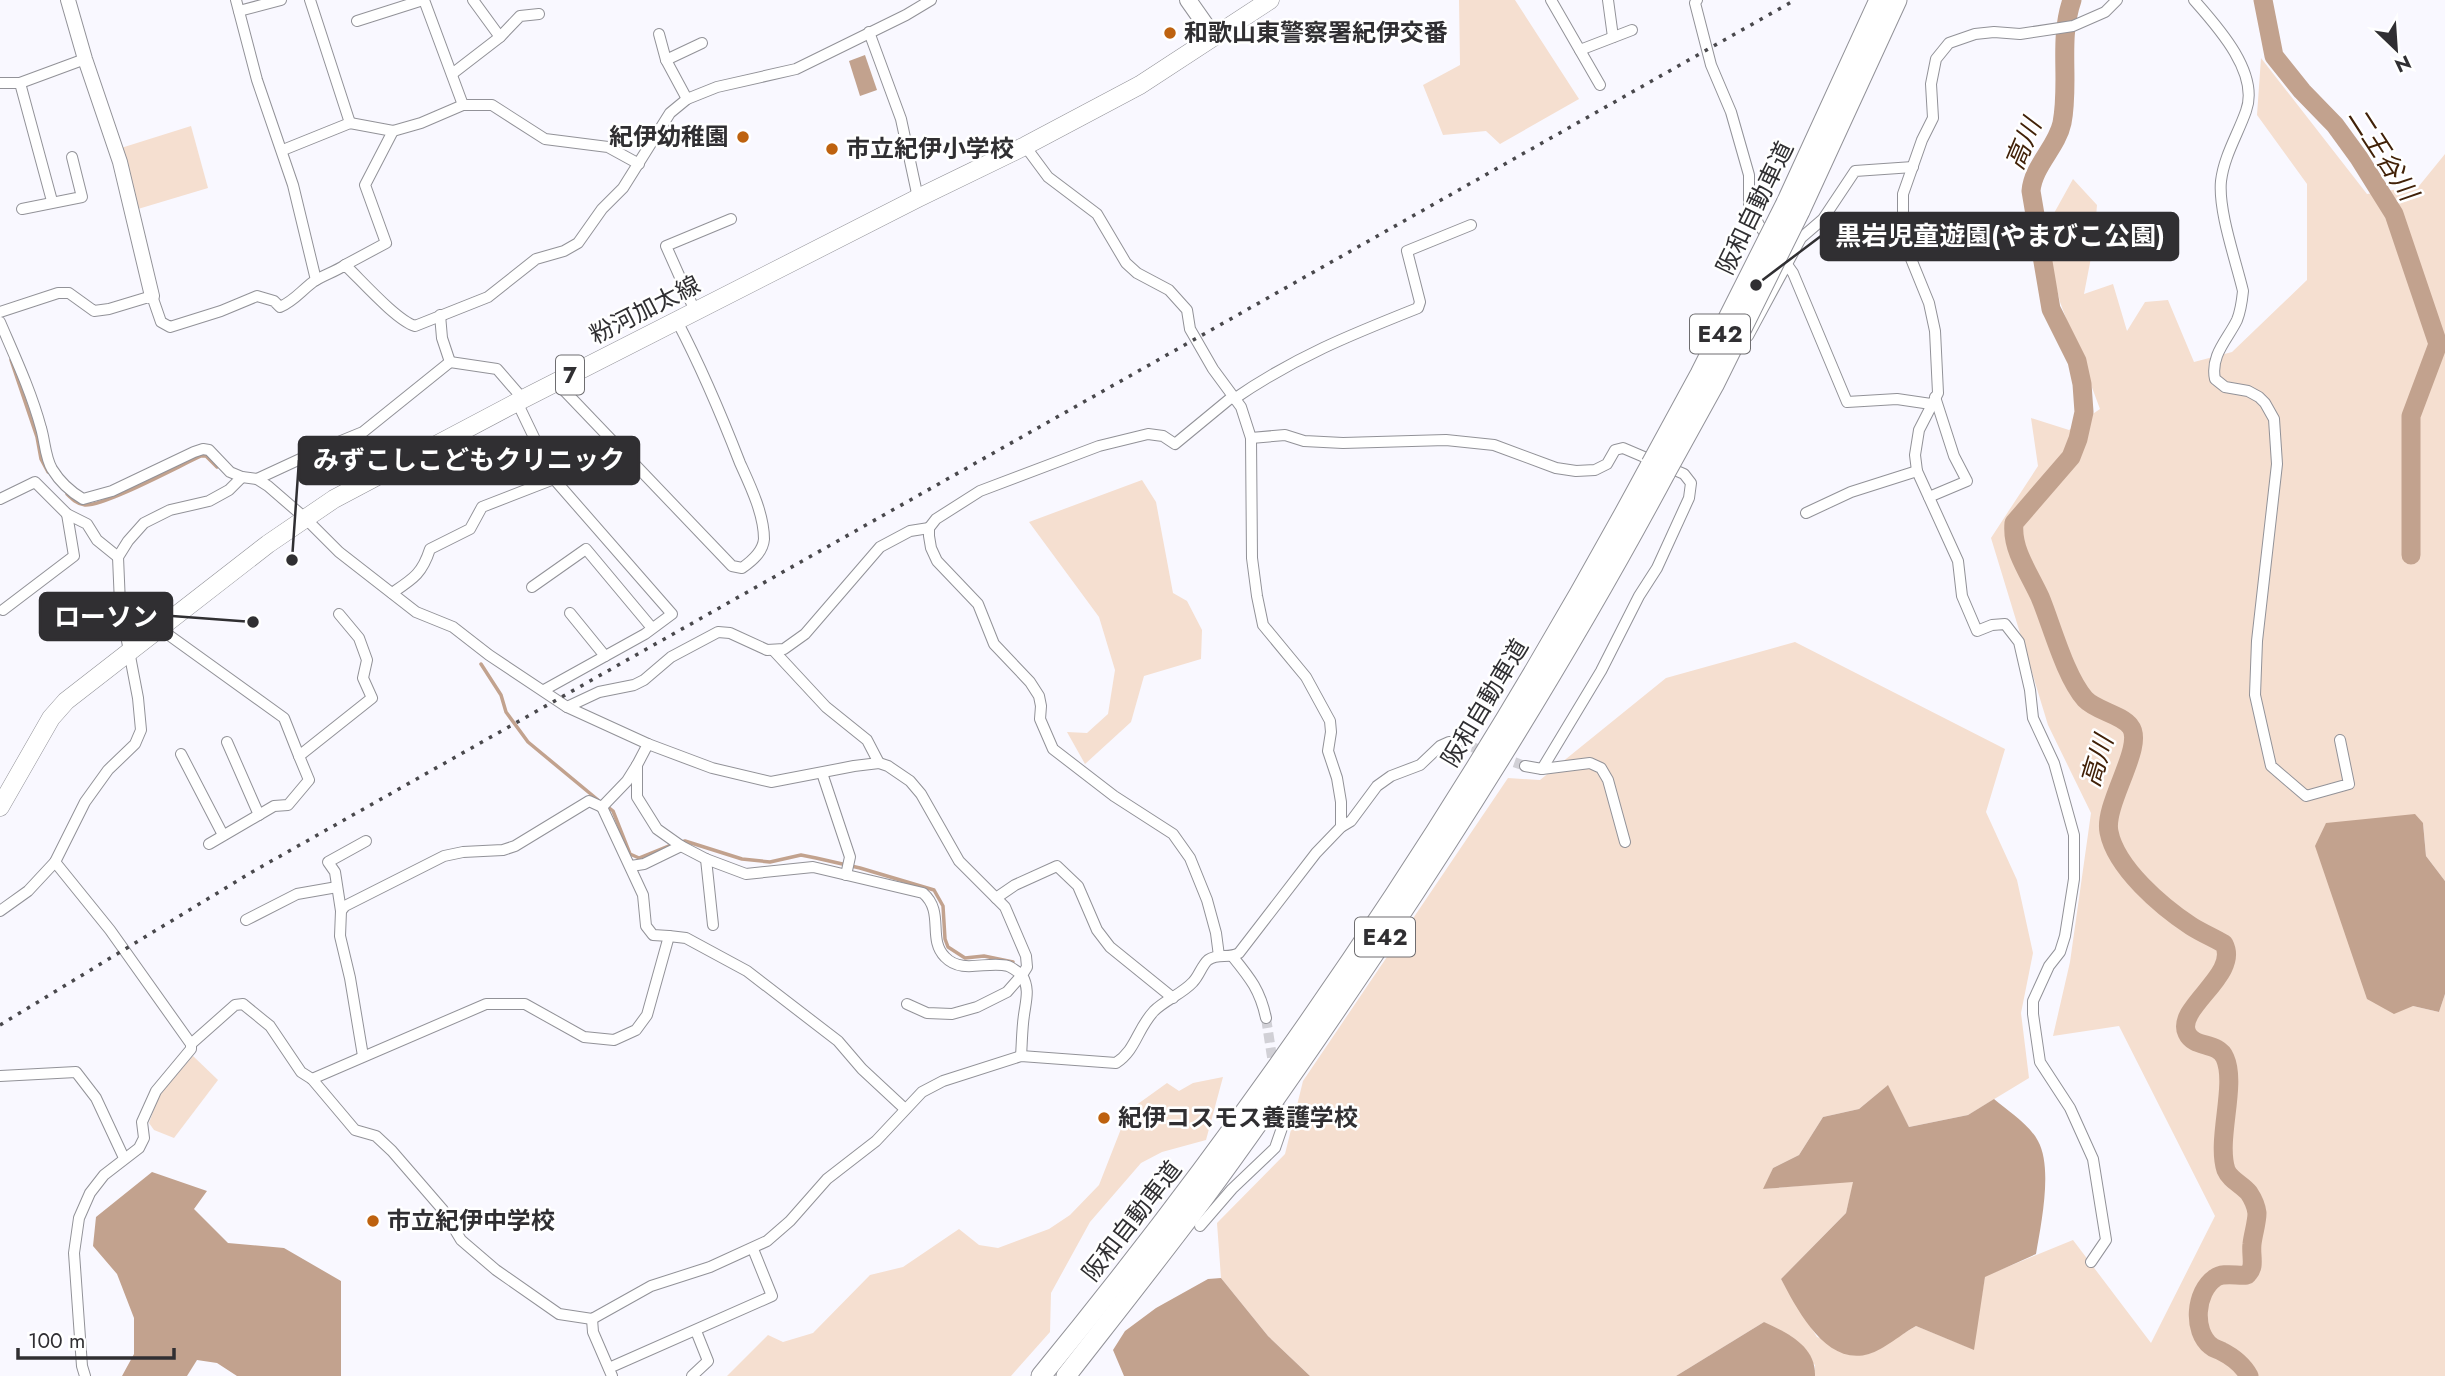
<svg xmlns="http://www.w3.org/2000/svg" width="2445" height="1376" viewBox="0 0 2445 1376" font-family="Jost,'Noto Sans JP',sans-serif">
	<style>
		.green { fill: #f5dfd0 }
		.water { fill: #c2a28e }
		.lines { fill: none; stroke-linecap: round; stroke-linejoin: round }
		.stream { stroke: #c2a28e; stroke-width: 3.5 }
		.river { stroke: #c2a28e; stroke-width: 19 }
		.minor-tunnel { stroke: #d1d0d6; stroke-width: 10; stroke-dasharray: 10 5; stroke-linecap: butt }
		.minor-casing { stroke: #929298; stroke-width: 12 }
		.tertiary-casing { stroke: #929298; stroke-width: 16 }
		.secondary-casing { stroke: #929298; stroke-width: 18 }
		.primary-casing { stroke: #929298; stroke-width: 19 }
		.motorway-casing { stroke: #929298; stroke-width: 21 }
		.minor { stroke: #fff; stroke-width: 10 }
		.tertiary { stroke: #fff; stroke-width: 14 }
		.secondary { stroke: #fff; stroke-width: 16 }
		.primary { stroke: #fff; stroke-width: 18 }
		.motorway { stroke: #fff; stroke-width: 19 }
		.rail { stroke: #49484c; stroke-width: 3.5; stroke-dasharray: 3.5 7; stroke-linecap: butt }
		.motorway-bridge-casing { stroke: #929298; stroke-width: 21; stroke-linecap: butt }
		.motorway-bridge { stroke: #fff; stroke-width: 19 }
		.poi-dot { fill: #be620f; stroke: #fff; stroke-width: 2.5 }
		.labels { text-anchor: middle; stroke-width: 5; stroke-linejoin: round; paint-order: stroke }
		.shield { fill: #fff; stroke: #6e6d70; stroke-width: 2 }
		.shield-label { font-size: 23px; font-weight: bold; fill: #302f32 }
		.poi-label { font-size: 24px; font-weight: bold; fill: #302f32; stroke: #fff; text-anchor: start }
		.street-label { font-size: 24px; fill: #302f32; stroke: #fff }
		.water-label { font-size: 26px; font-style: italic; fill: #412108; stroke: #fff }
		.leader { fill: none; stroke: #302f32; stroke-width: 2.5 }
		.callout-dot { fill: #302f32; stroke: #fff; stroke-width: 2.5 }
		.callout { fill: #302f32; stroke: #302f32; stroke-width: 2.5 }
		.callout-label { font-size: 26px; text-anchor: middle; font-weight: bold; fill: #fff }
	</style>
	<rect width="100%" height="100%" fill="#f9f8ff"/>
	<g class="green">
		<polygon points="1459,0 1515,0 1579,99 1500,144 1486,131 1443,135 1423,85 1460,65"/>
		<polygon points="2261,58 2367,194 2419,186 2445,154 2445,881 2426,856 2423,823 2413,1006 2439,1012 2445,994 2445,1376 1815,1376 1815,1365 1764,1322 1676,1376 1310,1376 1268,1336 1221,1278 1217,1223 1285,1154 1303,1081 1508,778 1540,780 1666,678 1795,642 2005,749 1986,812 2017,880 2033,953 2021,1013 2029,1078 1968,1115 1909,1127 1887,1086 1859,1109 1823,1117 1799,1155 1773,1168 1764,1189 1854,1181 1846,1213 1781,1279 1817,1337 1869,1354 1916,1326 1973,1349 1985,1276 2073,1240 2151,1343 2215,1216 2119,1026 2053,1036 2070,962 2091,813 2048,725 1991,538 2038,466 2031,418 2069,430 2100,409 2060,302 2043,233 2073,179 2097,205 2094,242 2084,294 2113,284 2127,331 2145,302 2168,300 2194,362 2232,352 2307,280 2307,184 2257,115"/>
		<polygon points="191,126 208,188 138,209 121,148"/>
		<polygon points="1142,480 1156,502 1173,593 1187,601 1202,630 1201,659 1144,676 1131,722 1085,764 1067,732 1087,733 1108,714 1115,670 1099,617 1029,522"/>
		<polygon points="193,1056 218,1080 174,1138 154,1130 149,1123 159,1095"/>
		<polygon points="1223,1077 1206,1140 1162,1152 1141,1163 1090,1222 1051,1293 1050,1332 1011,1376 727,1376 768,1335 783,1342 813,1333 870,1275 903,1267 959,1229 979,1245 998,1248 1049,1229 1070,1215 1099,1185 1128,1111 1167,1083 1179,1091 1193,1083"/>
	</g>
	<g class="water">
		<polygon points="865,55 877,90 860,96 849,61"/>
		<polygon points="2415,814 2423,823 2426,856 2445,881 2445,994 2439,1012 2413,1006 2394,1014 2367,999 2315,846 2326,823"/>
		<path d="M1888,1085L1909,1127L1968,1115L1994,1099C2008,1111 2029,1124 2038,1141C2053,1168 2041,1224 2036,1254L1985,1277L1974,1350L1916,1326C1903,1333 1883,1350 1869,1354C1826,1367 1797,1309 1781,1279L1846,1213L1853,1182L1763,1189L1773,1168L1799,1155L1823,1117L1859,1109Z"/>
		<polygon points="152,1172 207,1191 194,1209 228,1243 284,1248 341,1281 341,1376 237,1376 217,1363 197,1360 187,1376 122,1376 134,1354 134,1318 117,1274 93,1246 96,1217"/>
		<polygon points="1221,1278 1268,1336 1310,1376 1124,1376 1113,1350 1125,1331 1156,1308 1208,1279"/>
		<path d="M1764,1322C1788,1333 1816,1346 1815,1376H1676Z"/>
	</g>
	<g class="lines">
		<g class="stream">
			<polyline points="11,360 37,437 41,459 48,472"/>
			<path d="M67,494C72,499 77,504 85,505C105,506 179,466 201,456H206L217,467"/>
			<polyline points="481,664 501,695 506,712 528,742 598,800"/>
			<polyline points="608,807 613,811 630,854 639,858 671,845"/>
			<polyline points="682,842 685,841 742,859 770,862 801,855 816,858 860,868 934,890 943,906 945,939 948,947 965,958 984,956 1013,962"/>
		</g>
		<g class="river">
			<path d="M2072,0C2058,40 2070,82 2062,123C2057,147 2033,166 2031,191L2051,309L2077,361L2082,384L2084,412L2078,439L2071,457L2014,523C2013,533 2015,544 2019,554C2025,569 2033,582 2040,597C2052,626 2065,676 2085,699C2096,711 2121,714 2130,726C2146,745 2103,804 2109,832C2116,868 2162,907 2191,926C2202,933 2214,938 2224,944C2240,975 2175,1008 2187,1033C2194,1049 2218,1041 2225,1058C2237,1085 2216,1140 2226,1170C2230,1180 2243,1185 2249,1193C2253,1199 2256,1205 2257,1213C2257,1223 2253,1234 2252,1244C2251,1252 2253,1259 2252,1266C2251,1271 2250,1271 2247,1275C2237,1276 2223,1272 2215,1278C2195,1292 2192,1331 2211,1346C2214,1349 2218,1349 2221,1351C2233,1357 2243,1365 2249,1376"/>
			<polyline points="2263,0 2274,56 2302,91 2335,125 2359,158 2394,214 2438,344 2411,416 2411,555"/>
		</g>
		<g class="minor-tunnel">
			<polyline points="1458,742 1525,766"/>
			<polyline points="1266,1018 1274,1070"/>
			<polyline points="1278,1096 1283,1125"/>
		</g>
		<defs>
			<g id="minor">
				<polyline points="236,0 257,80 293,185 316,280"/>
				<polyline points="310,0 350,123"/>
				<polyline points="424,0 463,105"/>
				<polyline points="473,0 500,37"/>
				<polyline points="1551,0 1600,85"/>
				<polyline points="1608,0 1613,37"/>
				<polyline points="1697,0 1695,3 1711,65 1731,112 1749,175 1749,204 1759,225 1793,273 1847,402 1897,399 1931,404"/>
				<path d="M2194,0C2217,26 2260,73 2246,111C2238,134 2224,156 2221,181C2218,211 2236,261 2243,291C2242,301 2241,310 2237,320C2228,339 2210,355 2215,379L2225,387L2248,391L2259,397L2265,403L2274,419L2277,464L2257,641L2255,695L2271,766L2306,796L2349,784L2340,740"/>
				<polyline points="239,11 281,0"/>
				<polyline points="357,21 423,0"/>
				<polyline points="869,32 901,119 918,198"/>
				<polyline points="659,34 666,60 687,99"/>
				<polyline points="1580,50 1632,30"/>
				<polyline points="666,60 702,43"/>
				<polyline points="452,74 500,37 520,16 539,14"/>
				<polyline points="0,83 20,83 85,59"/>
				<polyline points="20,83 52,201"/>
				<polyline points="1025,146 1048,177 1097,214 1126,263 1137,273 1169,290 1187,310 1190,329 1213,369 1241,407 1251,438 1252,558 1257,596 1263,625 1306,677 1330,721 1331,732 1328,751 1337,778 1341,802 1341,827"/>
				<polyline points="283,150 350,123 393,131 421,123 463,105 492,105 545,139 608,147 639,164"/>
				<polyline points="22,209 82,197 72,157"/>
				<polyline points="345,265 386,243 365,185 393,131"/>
				<polyline points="695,311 666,246 731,219"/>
				<path d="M0,312L58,293H69L94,311L109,309L152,296L161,322L170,327L221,311L257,296L274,301L280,307C294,301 301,291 313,282C323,275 335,272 345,265C361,280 396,320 415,326L488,297L536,259L564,251L578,243L602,209L623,188L670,113L687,99L717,87L796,69L906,15L931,0"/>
				<polyline points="440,315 442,338 450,362"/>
				<path d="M0,322C15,357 31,391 41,428C45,441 45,457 52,469C60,482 71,492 83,499L112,491L194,452L203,449L209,450L230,472L242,477L257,479L268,486L305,518L339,552L416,612L453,627L489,655L567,707L648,744L712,768L771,782L854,766L879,763L888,766L910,781L921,794L959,861L1005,907L1026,956L1027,967L1022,975C1030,989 1026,1000 1024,1015C1022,1028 1022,1042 1021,1056"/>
				<polyline points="1748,336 1801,238 1823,219 1855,171 1913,167"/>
				<polyline points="450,362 497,369 523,399"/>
				<path d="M556,382L732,566L742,568C752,561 763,552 764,539C764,514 750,485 740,463C721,414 701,367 677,321"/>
				<path d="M1234,399C1295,357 1350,335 1418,308L1420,302L1407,251L1471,225"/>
				<polyline points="517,402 554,479 672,614 645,634 544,690"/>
				<polyline points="1251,438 1285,435 1304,441 1343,443 1446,440 1494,445 1556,468 1576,471 1595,470 1607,464 1615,450 1623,448 1684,474 1691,483 1689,498 1657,568 1639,596 1601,671 1542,769"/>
				<polyline points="257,479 324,448 363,432 450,362"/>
				<polyline points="1929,497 1967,481 1954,456 1935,397"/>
				<polyline points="0,499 35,482 67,514 87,524 97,540 118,557"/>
				<polyline points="1806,513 1851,492 1917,471"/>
				<polyline points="532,587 586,549 652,628"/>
				<path d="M392,593C413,579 422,574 430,549L470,529L482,507L554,479"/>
				<polyline points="3,610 74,556 67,514"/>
				<polyline points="570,613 605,656"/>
				<polyline points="159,628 284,718 299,756 372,698 363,678 367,660 359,638 339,614"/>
				<polyline points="774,651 826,707 867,740 879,763"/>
				<polyline points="567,707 599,692 634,685 644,680 671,657 718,632 730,633 767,650 784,649 805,634 880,547 910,531 929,528"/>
				<polyline points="227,742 259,815"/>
				<path d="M648,744L637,765V797L657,829L681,846L706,859L746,874L813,867L923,893C945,912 927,939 945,957C962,975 988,960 1008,966C1013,968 1018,972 1022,975L1007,992L977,1007L952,1014L927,1013L907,1004"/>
				<polyline points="181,754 223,835"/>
				<polyline points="637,765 627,781 602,807 643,895 646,926 653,935 669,936"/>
				<polyline points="1525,766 1542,769 1590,763 1601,768 1608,780 1625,842"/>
				<polyline points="822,773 850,857 846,875"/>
				<polyline points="209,844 274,806 288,805 309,780 299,756"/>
				<polyline points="706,859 713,925"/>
				<polyline points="55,862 110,930 191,1044"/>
				<polyline points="631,866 644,864 681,846"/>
				<polyline points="996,898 1015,885 1057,866 1078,886 1097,930 1110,947 1173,998"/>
				<polyline points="0,911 28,891 55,862 85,802 108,770 135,744 141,730 138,698 120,604 118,557 128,541 144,523 170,510 209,501 229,490 242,477"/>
				<polyline points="341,911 335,872 328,862 366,841"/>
				<polyline points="246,920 297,894 337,887"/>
				<polyline points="1219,956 1216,933 1207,900 1190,858 1173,834 1114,796 1053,749 1040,719 1041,706 1039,696 1030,682 994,644 978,604 937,561 931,548 929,536 929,528 936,519 980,491 1099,446 1148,434 1163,436 1175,444 1232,397"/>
				<path d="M1233,957C1250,978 1260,990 1266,1018"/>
				<polyline points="363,1056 350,978 340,936 341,911 345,906 444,856 463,852 503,850 515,846 589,801 602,807"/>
				<polyline points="0,1076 76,1072 96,1098 124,1158"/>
				<polyline points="312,1079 486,1004 525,1004 584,1037 614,1040 636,1030 647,1015 669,936 686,938 747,971 838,1041 862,1069 905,1109"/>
				<polyline points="1200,1226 1232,1189 1275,1148 1283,1125"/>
				<polyline points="2091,1262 2106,1240 2093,1159 2070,1108 2040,1062 2033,1014 2033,1001 2049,966 2060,952 2065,936 2074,879 2074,835 2054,763 2033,718 2030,690 2019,642 2005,624 1992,625 1977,631 1962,596 1958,561 1917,471 1915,455 1919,430 1938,393 1935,331 1929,303 1907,249 1903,219 1903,194 1922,140 1933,118 1931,84 1936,59 1949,43 1975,34 1994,32 2020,34 2073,26 2105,12 2117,0"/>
				<polyline points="592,1319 593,1332 612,1376"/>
				<polyline points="609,1368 772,1296 753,1249"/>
				<path d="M85,1376L82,1366L74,1253L79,1218L90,1193L104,1175L139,1148L144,1138L142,1122L156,1091L191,1049V1044L235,1005L243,1004L270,1026L301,1072L312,1079L355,1130L376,1136L392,1151L443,1210L461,1240L496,1270L559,1314L592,1319L651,1286L710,1267L767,1241L790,1221L827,1179L876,1141L922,1092L943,1081L1021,1056L1116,1063C1136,1050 1137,1029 1154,1011C1165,1000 1182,994 1193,982C1199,976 1202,965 1208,960C1218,953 1229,959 1239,953L1316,853L1341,827L1351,821L1377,786L1391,776L1420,765L1440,746L1449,742H1458"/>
				<polyline points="692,1376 708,1361 696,1331"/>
			</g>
			<polyline id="tertiary" points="68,0 85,59 120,162 152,296"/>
			<polyline id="secondary" points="1188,0 1214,37"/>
			<polyline id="primary" points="0,807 51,718 66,701 268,544 334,499 523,399 918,198 1025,146 1140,85 1270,0"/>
			<g id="motorway">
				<polyline points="1786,203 1879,0"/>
				<polyline points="1800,211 1897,0"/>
				<path d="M1041,1376C1273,1093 1478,786 1651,464"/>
				<path d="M1066,1376C1112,1317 1158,1259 1203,1199C1266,1114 1325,1027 1384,939C1485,787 1580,633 1666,472"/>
			</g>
		</defs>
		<use href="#minor" class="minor-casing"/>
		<use href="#tertiary" class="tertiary-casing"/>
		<use href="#secondary" class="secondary-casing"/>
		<use href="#primary" class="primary-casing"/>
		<use href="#motorway" class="motorway-casing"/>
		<use href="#minor" class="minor"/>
		<use href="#tertiary" class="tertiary"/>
		<use href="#secondary" class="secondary"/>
		<use href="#primary" class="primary"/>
		<use href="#motorway" class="motorway"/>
		<polyline class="rail" points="0,1025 252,872 1795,0"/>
		<defs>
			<g id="motorway-bridge">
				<polyline points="1651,464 1700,374 1786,203"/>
				<polyline points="1666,472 1714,385 1800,211"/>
			</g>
		</defs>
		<use href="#motorway-bridge" class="motorway-bridge-casing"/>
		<use href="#motorway-bridge" class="motorway-bridge"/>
	</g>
	<g class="poi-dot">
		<circle cx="1170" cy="33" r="7"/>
		<circle cx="743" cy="137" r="7"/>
		<circle cx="832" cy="149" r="7"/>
		<circle cx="1104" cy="1118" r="7"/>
		<circle cx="373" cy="1221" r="7"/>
	</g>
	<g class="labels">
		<g class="shield">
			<rect x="1690" y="314.5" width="60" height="39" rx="5"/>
			<rect x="556" y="355.5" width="28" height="39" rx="5"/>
			<rect x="1355" y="917.5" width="60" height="39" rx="5"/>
		</g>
		<g class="shield-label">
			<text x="1720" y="342">E42</text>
			<text x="570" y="383">7</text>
			<text x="1385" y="945">E42</text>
		</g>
		<g class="poi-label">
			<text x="1184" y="41">和歌山東警察署紀伊交番</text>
			<text x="729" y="145" text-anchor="end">紀伊幼稚園</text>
			<text x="846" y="157">市立紀伊小学校</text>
			<text x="1118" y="1126">紀伊コスモス養護学校</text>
			<text x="387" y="1229">市立紀伊中学校</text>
		</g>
		<g class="street-label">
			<text transform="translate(1755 208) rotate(-64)" y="8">阪和自動車道</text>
			<text transform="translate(645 310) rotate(-27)" y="8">粉河加太線</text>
			<text transform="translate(1485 703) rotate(-59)" y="8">阪和自動車道</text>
			<text transform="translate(1132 1221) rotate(-52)" y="8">阪和自動車道</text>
		</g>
		<g class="water-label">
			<text transform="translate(2023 144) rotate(-67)" y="9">高川</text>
			<text transform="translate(2383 154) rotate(57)" y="9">二王谷川</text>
			<text transform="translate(2097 761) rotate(-73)" y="9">高川</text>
		</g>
	</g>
	<path class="leader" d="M1756 285L1821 236M292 560L299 460M253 622L172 616"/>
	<g class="callout-dot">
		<circle cx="1756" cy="285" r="7"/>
		<circle cx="292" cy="560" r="7"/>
		<circle cx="253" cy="622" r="7"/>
	</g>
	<g class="callout">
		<rect x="1821" y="213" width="357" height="47" rx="7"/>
		<rect x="299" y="437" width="340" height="47" rx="7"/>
		<rect x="40" y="593" width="132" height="47" rx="7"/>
	</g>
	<g class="callout-label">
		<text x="2000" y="245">黒岩児童遊園(やまびこ公園)</text>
		<text x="469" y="469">みずこしこどもクリニック</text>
		<text x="106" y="626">ローソン</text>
	</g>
	<g transform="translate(2396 49) rotate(155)" stroke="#ffffff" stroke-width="5" paint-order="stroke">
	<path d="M0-5L12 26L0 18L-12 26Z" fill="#302f32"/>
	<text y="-10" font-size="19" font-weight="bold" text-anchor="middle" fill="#302f32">N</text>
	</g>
	<path d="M18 1348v10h156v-10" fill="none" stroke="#302f32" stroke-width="3.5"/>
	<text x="28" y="1348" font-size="21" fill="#302f32" stroke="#ffffff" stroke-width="5" paint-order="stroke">100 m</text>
</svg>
